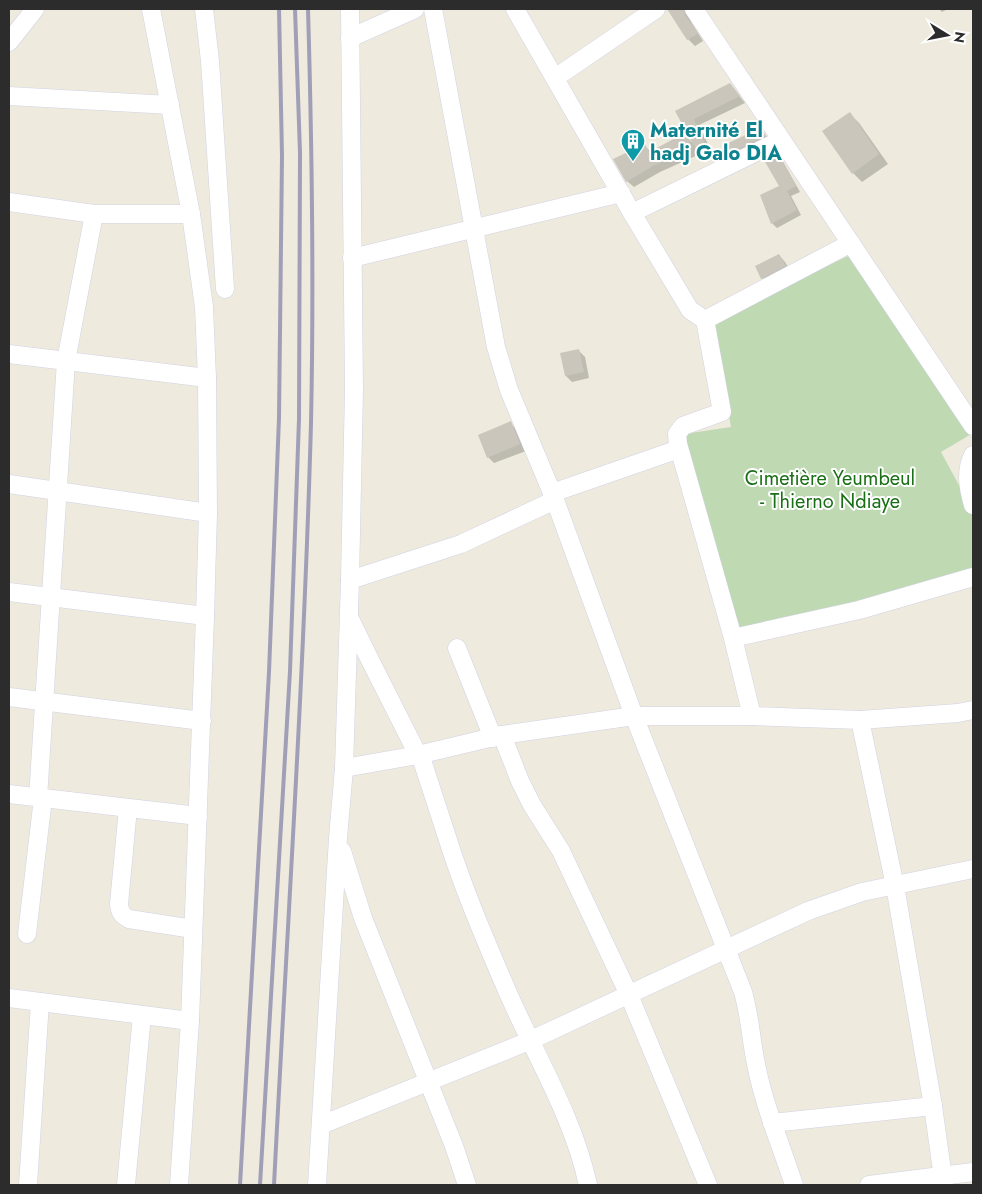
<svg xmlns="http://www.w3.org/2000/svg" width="982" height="1194" viewBox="0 0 982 1194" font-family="Jost,sans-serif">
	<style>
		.cemetery { fill: #bfd9b3 }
		.shadow { fill: #0003 }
		.building { fill: #cac6bc }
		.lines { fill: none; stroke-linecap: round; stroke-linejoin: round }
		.minor-casing { stroke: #d2d2e5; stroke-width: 19 }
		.minor { stroke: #fff; stroke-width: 18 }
		.rail { stroke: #a09fb7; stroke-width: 4 }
		.labels { text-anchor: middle; stroke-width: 4; stroke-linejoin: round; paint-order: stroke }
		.culture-label { font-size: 20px; font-weight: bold; fill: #0d838f; stroke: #fff; text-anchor: start }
		.park-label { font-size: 20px; fill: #196f15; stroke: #fff }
	</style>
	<rect width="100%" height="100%" fill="#eeeadd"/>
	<polygon class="cemetery" points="848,256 973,433 941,452 973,511 973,577 738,632 684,434 731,427 712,321"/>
	<g class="shadow">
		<polygon points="669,9 687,9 690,13 691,22 703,41 695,46 688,39"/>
		<polygon points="939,9 948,9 942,12"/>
		<polygon points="730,84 745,103 699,125 714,157 706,160 700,154 660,172 634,187 627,181 644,145 651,152 684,135 694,144 676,112"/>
		<polygon points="850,114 859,123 888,164 862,182 853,173"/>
		<polygon points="761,130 771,142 738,158 732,152"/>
		<polygon points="777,155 782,160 800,192 791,196 801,215 777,228 772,223 780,187"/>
		<polygon points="779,255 785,262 791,272 768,284 762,278"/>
		<polygon points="579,351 585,357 589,378 572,382 566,376 562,354"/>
		<polygon points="510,423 516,429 526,451 494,463 488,457"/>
	</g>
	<g class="building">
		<polygon points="667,9 684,9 685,15 698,34 687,40"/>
		<polygon points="730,83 740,96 694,119 708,151 699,155 675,111"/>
		<polygon points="850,112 879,154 852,174 822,131"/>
		<polygon points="761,128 766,136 731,153 726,144"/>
		<polygon points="685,133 693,148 653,166 626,182 613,159 645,144 649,152"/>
		<polygon points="778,154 796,186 787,191 797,210 771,224 760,195 779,186 764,160"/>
		<polygon points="779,254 786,266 761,279 755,266"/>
		<polygon points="579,349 584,372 565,376 560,353"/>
		<polygon points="511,421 520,444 487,458 478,435"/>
	</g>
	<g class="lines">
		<defs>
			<g id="minor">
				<polyline points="151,9 191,214 204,307 207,378 208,513 205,616 190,1021 179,1185"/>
				<polyline points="204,9 210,61 225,289"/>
				<path d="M433,9L496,347L509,390L555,500L634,716L743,992C750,1016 751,1040 756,1064C764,1106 781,1145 794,1185"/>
				<polyline points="515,9 632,213 690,310 705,320 722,412 683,426 677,434 678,444 733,638 752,716"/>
				<polyline points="694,9 973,426"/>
				<polyline points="350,38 415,9"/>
				<polyline points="9,42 35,9"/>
				<polyline points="555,78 656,9"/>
				<polyline points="9,96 170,105"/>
				<polyline points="9,202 94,214 191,214"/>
				<polyline points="632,213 781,140"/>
				<polyline points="352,258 621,193"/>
				<polyline points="705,320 851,243"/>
				<polyline points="9,354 207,378"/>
				<path d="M973,455C965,471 968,488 973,505"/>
				<polyline points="9,484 208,513"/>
				<polyline points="552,493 679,449"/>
				<polyline points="350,580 461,544 555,500"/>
				<polyline points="9,592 205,616"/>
				<polyline points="351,621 369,658 418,755"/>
				<polyline points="733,638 859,610 973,577"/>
				<polyline points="457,648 493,738"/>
				<polyline points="9,697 202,721"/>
				<polyline points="860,720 895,886 933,1106 944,1185"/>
				<polyline points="502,735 520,781 532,805 561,851 629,995 708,1185"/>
				<path d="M420,754C429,782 438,810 447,837C463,888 484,937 505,986C533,1052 573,1115 588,1185"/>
				<polyline points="344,768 418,755 502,735 634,716 752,716 860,720 958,713 973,710"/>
				<polyline points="9,794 198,816"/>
				<polyline points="38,798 66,361 94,214"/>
				<path d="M128,808L119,904C120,913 122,915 129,919L193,929"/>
				<polyline points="342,851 363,918 454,1146 467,1185"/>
				<polyline points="27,934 43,798"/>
				<polyline points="9,998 190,1021"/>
				<polyline points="772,1123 933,1106"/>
				<polyline points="321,1125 529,1041 808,911 862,892 973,869"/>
				<polyline points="28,1185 40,1002"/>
				<polyline points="126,1185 142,1015"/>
				<polyline points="317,1185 338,838 344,768 350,580 354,389 350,9"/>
				<polyline points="869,1185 973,1172"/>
			</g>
		</defs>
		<use href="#minor" class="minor-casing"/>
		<use href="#minor" class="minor"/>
		<g class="rail">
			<polyline points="240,1185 269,672 279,418 282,156 279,9"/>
			<polyline points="260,1185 290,671 299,419 300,153 295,9"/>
			<path d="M274,1185C287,931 304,677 311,423C314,285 312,147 308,9"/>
		</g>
	</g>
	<defs>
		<symbol id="building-pin" viewBox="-11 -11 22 30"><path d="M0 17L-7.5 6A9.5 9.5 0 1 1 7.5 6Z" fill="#0f9aa8" stroke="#fff"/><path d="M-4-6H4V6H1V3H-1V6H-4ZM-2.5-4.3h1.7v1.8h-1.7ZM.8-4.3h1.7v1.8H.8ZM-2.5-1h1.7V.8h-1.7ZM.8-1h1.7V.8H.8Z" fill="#fff"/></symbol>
	</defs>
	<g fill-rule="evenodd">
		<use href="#building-pin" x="619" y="127" width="28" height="38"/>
	</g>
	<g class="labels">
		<g class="culture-label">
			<text x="650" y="137">Maternité El<tspan x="650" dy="23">hadj Galo DIA</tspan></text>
		</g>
		<g class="park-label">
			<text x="830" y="485">Cimetière Yeumbeul<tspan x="830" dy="23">- Thierno Ndiaye</tspan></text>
		</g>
	</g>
	<rect width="982" height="1194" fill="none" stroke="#2c2c2c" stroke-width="20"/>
	<g transform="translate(947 35) rotate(100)" stroke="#ffffff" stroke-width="4" paint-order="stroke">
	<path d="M0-4L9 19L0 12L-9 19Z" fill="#2c2c2c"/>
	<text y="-8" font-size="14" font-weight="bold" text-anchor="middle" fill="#2c2c2c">N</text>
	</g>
</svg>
